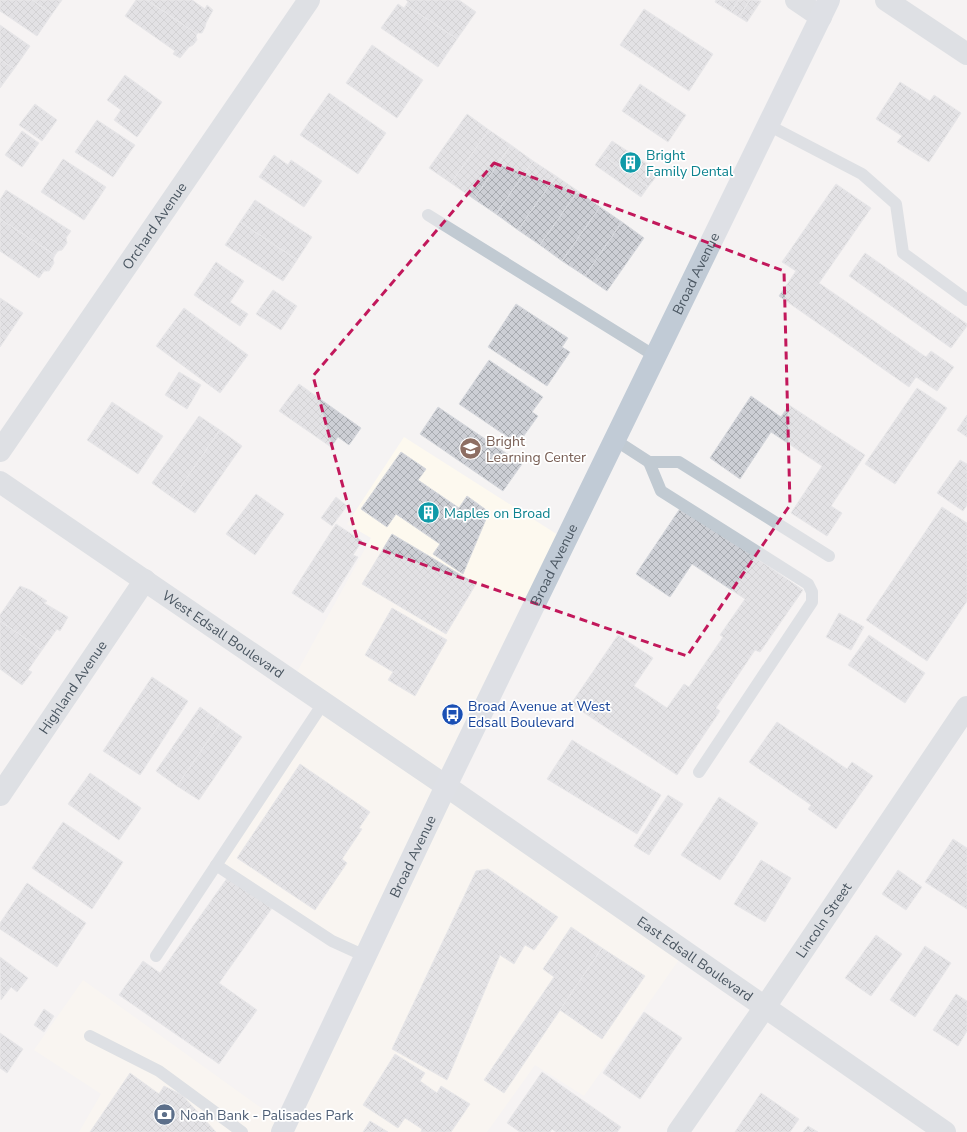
<svg xmlns="http://www.w3.org/2000/svg" width="967" height="1132" viewBox="0 0 967 1132" font-family="'Nunito Sans',sans-serif">
	<style>
		.commercial { fill: #fdf9ef }
		.building { fill: url(#building-cross-hatch); stroke: #d7d9de }
		.lines { fill: none; stroke-linecap: round; stroke-linejoin: round }
		.service { stroke: #c1cad2; stroke-width: 12 }
		.minor { stroke: #c1cad2; stroke-width: 22 }
		.secondary { stroke: #c1cbd6; stroke-width: 22 }
		.marked { fill: none; stroke: #c2185b; stroke-width: 3; stroke-dasharray: 8 5; stroke-linejoin: round }
		.labels { text-anchor: middle; stroke-width: 3.5; stroke-linejoin: round; paint-order: stroke }
		.culture-label { font-size: 14px; fill: #0d838f; stroke: #fff; text-anchor: start }
		.street-label { font-size: 14px; fill: #4a5661; stroke: #fff }
		.education-label { font-size: 14px; fill: #785e54; stroke: #fff; text-anchor: start }
		.transit-label { font-size: 14px; fill: #164399; stroke: #fff; text-anchor: start }
		.service-label { font-size: 14px; fill: #4e5e75; stroke: #fff; text-anchor: start }
	</style>
	<defs>
		<pattern id="building-cross-hatch" width="8" height="8" patternUnits="userSpaceOnUse"><rect width="8" height="8" fill="#cdcfd5"/><path d="M0 0l8 8M0 8l8-8" fill="none" stroke="#a8abb0"/></pattern>
	</defs>
	<rect width="100%" height="100%" fill="#f5f3f3"/>
	<polygon class="commercial" points="404,437 566,540 446,786 685,951 584,1096 535,1065 487,1132 79,1132 101,1094 34,1050 83,980 285,1125 365,956 216,865 324,702 292,681 371,538 347,524"/>
	<g class="building">
		<polygon points="0,0 32,0 52,14 37,36 0,11"/>
		<polygon points="32,0 62,0 52,14"/>
		<polygon points="136,0 147,0 197,34 196,36 197,40 193,45 189,47 180,58 173,54 175,51 125,16"/>
		<polygon points="147,0 192,0 205,9 207,5 213,10 206,23 205,27 202,33 198,33 197,34"/>
		<polygon points="406,0 459,0 476,12 457,39 406,5 408,2"/>
		<polygon points="716,0 728,0 723,7 715,2"/>
		<polygon points="728,0 739,0 731,12 723,7"/>
		<polygon points="739,0 750,0 739,17 731,12"/>
		<polygon points="750,0 761,1 747,22 739,17"/>
		<polygon points="398,4 404,8 406,5 457,39 438,67 381,28"/>
		<polygon points="644,9 713,54 689,91 620,45"/>
		<polygon points="0,25 30,46 14,69 0,59"/>
		<polygon points="372,45 423,80 397,118 346,83"/>
		<polygon points="0,59 14,69 0,88"/>
		<polygon points="125,75 162,102 137,137 114,120 121,110 107,100"/>
		<polygon points="900,82 930,101 934,95 961,113 929,162 897,142 902,136 876,119"/>
		<polygon points="640,84 686,115 668,142 622,111"/>
		<polygon points="329,93 386,133 358,174 300,135"/>
		<polygon points="35,104 57,120 42,141 19,125"/>
		<polygon points="467,114 489,130 451,183 429,168"/>
		<polygon points="97,120 135,145 113,177 75,152"/>
		<polygon points="489,130 511,145 474,199 451,183"/>
		<polygon points="22,131 39,143 22,167 5,155"/>
		<polygon points="612,141 660,172 648,187 602,155"/>
		<polygon points="511,145 533,161 496,214 474,199"/>
		<polygon points="274,155 288,165 291,160 322,181 304,207 259,177"/>
		<polygon points="602,155 648,187 641,197 595,165"/>
		<polygon points="63,159 106,187 84,220 41,192"/>
		<polygon points="533,161 556,176 518,230 496,214"/>
		<polygon points="556,176 578,191 540,245 518,230"/>
		<polygon points="836,184 871,208 819,283 926,357 931,351 954,367 937,391 916,377 909,387 779,296 796,271 782,262"/>
		<polygon points="6,190 71,231 66,238 67,243 62,250 58,251 55,255 0,219 0,200"/>
		<polygon points="578,191 600,207 562,261 540,245"/>
		<polygon points="255,200 312,237 297,260 240,222"/>
		<polygon points="600,207 622,222 585,276 562,261"/>
		<polygon points="0,219 55,255 53,259 54,263 49,271 44,271 39,278 0,251"/>
		<polygon points="240,222 297,260 283,281 225,245"/>
		<polygon points="622,222 644,238 607,291 585,276"/>
		<polygon points="865,253 967,324 967,326 951,348 849,276"/>
		<polygon points="216,262 244,281 230,302 248,314 240,326 194,295"/>
		<polygon points="273,290 297,306 281,330 256,314"/>
		<polygon points="0,298 23,313 0,347"/>
		<polygon points="516,304 568,338 562,347 570,352 547,386 488,347"/>
		<polygon points="184,308 248,355 220,393 156,346"/>
		<polygon points="489,360 543,397 532,412 538,416 518,444 459,404"/>
		<polygon points="179,372 201,385 187,409 165,395"/>
		<polygon points="299,384 361,428 349,445 338,437 331,447 279,411"/>
		<polygon points="917,388 947,408 895,484 865,464"/>
		<polygon points="751,396 781,417 789,405 865,455 831,506 842,513 827,536 791,513 822,466 771,432 740,479 710,458"/>
		<polygon points="112,402 163,436 138,474 87,440"/>
		<polygon points="438,407 522,464 503,491 420,434"/>
		<polygon points="967,415 967,437 957,430"/>
		<polygon points="199,416 220,430 173,498 152,483"/>
		<polygon points="220,430 242,446 195,513 173,498"/>
		<polygon points="401,452 426,469 418,480 459,508 467,496 489,512 463,574 433,554 440,544 396,514 387,527 361,509"/>
		<polygon points="960,460 967,464 967,505 963,511 937,493"/>
		<polygon points="256,494 284,514 255,555 226,534"/>
		<polygon points="336,497 347,506 332,526 321,518"/>
		<polygon points="681,507 803,590 760,652 755,650 716,708 720,711 677,775 571,704 618,635 653,658 634,686 667,708 684,684 689,687 723,637 720,635 745,599 692,564 670,597 636,574"/>
		<polygon points="942,507 967,523 967,601 927,661 866,620"/>
		<polygon points="336,524 362,541 353,555 358,557 323,613 292,593"/>
		<polygon points="392,534 476,584 446,634 362,584"/>
		<polygon points="20,586 30,590 47,601 44,603 68,617 60,631 57,629 42,650 0,621 0,615"/>
		<polygon points="392,608 447,640 415,696 388,680 393,672 365,655"/>
		<polygon points="839,613 864,627 851,650 826,637"/>
		<polygon points="0,621 42,650 28,670 32,672 22,685 0,669"/>
		<polygon points="869,635 925,673 905,703 848,665"/>
		<polygon points="152,677 188,701 140,775 103,751"/>
		<polygon points="200,707 221,722 177,786 156,771"/>
		<polygon points="221,722 242,737 199,800 177,786"/>
		<polygon points="777,722 847,769 852,762 873,776 836,829 808,809 811,805 749,762"/>
		<polygon points="572,740 661,795 637,834 547,779"/>
		<polygon points="300,764 370,812 359,828 362,829 342,859 347,863 315,910 237,858"/>
		<polygon points="90,773 141,808 119,840 68,804"/>
		<polygon points="668,795 683,804 649,855 634,846"/>
		<polygon points="719,797 758,823 720,880 681,855"/>
		<polygon points="63,822 123,862 92,909 32,868"/>
		<polygon points="953,839 967,848 967,909 925,882"/>
		<polygon points="761,860 791,878 765,922 734,904"/>
		<polygon points="488,869 558,917 534,950 525,945 514,964 500,955 447,1080 392,1049 476,871"/>
		<polygon points="898,870 922,887 906,910 882,894"/>
		<polygon points="228,877 272,908 219,983 257,1010 219,1064 119,995 143,961 160,973"/>
		<polygon points="27,883 86,923 57,967 0,929 0,923"/>
		<polygon points="571,927 602,948 504,1093 484,1080 554,977 543,969"/>
		<polygon points="876,935 902,954 871,996 845,978"/>
		<polygon points="925,946 951,963 915,1017 890,1000"/>
		<polygon points="602,948 645,976 602,1039 560,1010"/>
		<polygon points="0,957 28,978 17,992 11,987 1,1000"/>
		<polygon points="956,994 967,1001 967,1031 958,1046 933,1030"/>
		<polygon points="44,1009 54,1016 44,1032 34,1025"/>
		<polygon points="644,1012 682,1038 640,1099 603,1073"/>
		<polygon points="0,1033 23,1049 7,1073 0,1068"/>
		<polygon points="395,1054 425,1073 420,1081 437,1093 441,1086 470,1104 451,1132 421,1132 422,1129 405,1118 398,1128 363,1105"/>
		<polygon points="542,1072 621,1127 617,1132 556,1132 552,1129 550,1132 520,1132 507,1123"/>
		<polygon points="130,1073 159,1094 164,1086 182,1095 216,1132 90,1132"/>
		<polygon points="761,1093 799,1119 790,1132 735,1132"/>
		<polygon points="370,1121 388,1132 363,1132"/>
		<polygon points="808,1126 818,1132 803,1132"/>
	</g>
	<g class="lines">
		<g class="service">
			<polyline points="768,125 862,174 896,204 903,253 967,300"/>
			<polyline points="428,215 655,356"/>
			<polyline points="615,440 649,462 679,462 829,556"/>
			<polyline points="649,462 661,491 808,584 812,592 812,602 699,772"/>
			<polyline points="216,865 332,941 365,956"/>
			<polyline points="156,956 324,702"/>
			<polyline points="90,1036 159,1071 242,1132"/>
		</g>
		<g class="minor">
			<polyline points="796,0 821,17"/>
			<polyline points="886,0 967,54"/>
			<path id="s1" d="M0,451L309,0"/>
			<path id="s2" d="M0,482L446,786L945,1132"/>
			<path id="s3" d="M0,795L145,580"/>
			<path id="s4" d="M678,1132L765,1007L967,707"/>
		</g>
		<path class="secondary" id="s5" d="M282,1132L446,786L829,0"/>
	</g>
	<path d="M0 0H967V1132H0ZM494,163L784,271L790,505L687,656L358,542L313,376Z" fill="#f5f3f3" fill-opacity=".55" fill-rule="evenodd"/>
	<path class="marked" d="M494,163L784,271L790,505L687,656L358,542L313,376Z"/>
	<defs>
		<symbol id="building-disc" viewBox="-11 -11 22 22"><circle r="9.5" fill="#0f9aa8" stroke="#fff"/><path d="M-4-6H4V6H1V3H-1V6H-4ZM-2.5-4.3h1.7v1.8h-1.7ZM.8-4.3h1.7v1.8H.8ZM-2.5-1h1.7V.8h-1.7ZM.8-1h1.7V.8H.8Z" fill="#fff"/></symbol>
		<symbol id="school-disc" viewBox="-11 -11 22 22"><circle r="9.5" fill="#8d6e63" stroke="#fff"/><path d="M0-5L7-2L0 1L-7-2ZM-4 1L0 2.5L4 1V4Q0 6-4 4Z" fill="#fff"/></symbol>
		<symbol id="bus-disc" viewBox="-11 -11 22 22"><circle r="9.5" fill="#1a4fb4" stroke="#fff"/><path d="M-5-6H5V4H4V6H2V4H-2V6H-4V4H-5ZM-3.5-4V0h7V-4ZM-3.5 1.2v1.5H-2V1.2ZM2 1.2v1.5H3.5V1.2Z" fill="#fff"/></symbol>
		<symbol id="bank-disc" viewBox="-11 -11 22 22"><circle r="9.5" fill="#5c6f8a" stroke="#fff"/><path d="M-6-4H6V4H-6ZM0-2.3a2.3 2.3 0 1 0 0 4.6a2.3 2.3 0 1 0 0-4.6Z" fill="#fff"/></symbol>
	</defs>
	<g fill-rule="evenodd">
		<use href="#building-disc" x="618" y="150" width="25" height="25"/>
		<use href="#school-disc" x="458" y="436" width="25" height="25"/>
		<use href="#building-disc" x="416" y="500" width="25" height="25"/>
		<use href="#bus-disc" x="440" y="702" width="25" height="25"/>
		<use href="#bank-disc" x="152" y="1102" width="25" height="25"/>
	</g>
	<g class="labels">
		<g class="culture-label">
			<text x="646" y="160">Bright<tspan x="646" dy="16">Family Dental</tspan></text>
			<text x="444" y="518">Maples on Broad</text>
		</g>
		<g class="street-label">
			<text dy="5" stroke="none"><textPath href="#s1" startOffset="273">Orchard Avenue</textPath></text>
			<text dy="5" stroke="none"><textPath href="#s5" startOffset="953">Broad Avenue</textPath></text>
			<text dy="5" stroke="none"><textPath href="#s5" startOffset="629">Broad Avenue</textPath></text>
			<text dy="5" stroke="none"><textPath href="#s2" startOffset="270">West Edsall Boulevard</textPath></text>
			<text dy="5" stroke="none"><textPath href="#s3" startOffset="130">Highland Avenue</textPath></text>
			<text dy="5" stroke="none"><textPath href="#s5" startOffset="305">Broad Avenue</textPath></text>
			<text dy="5" stroke="none"><textPath href="#s4" startOffset="257">Lincoln Street</textPath></text>
			<text dy="5" stroke="none"><textPath href="#s2" startOffset="843">East Edsall Boulevard</textPath></text>
		</g>
		<g class="education-label">
			<text x="486" y="446">Bright<tspan x="486" dy="16">Learning Center</tspan></text>
		</g>
		<g class="transit-label">
			<text x="468" y="711">Broad Avenue at West<tspan x="468" dy="16">Edsall Boulevard</tspan></text>
		</g>
		<g class="service-label">
			<text x="180" y="1120">Noah Bank - Palisades Park</text>
		</g>
	</g>
</svg>
